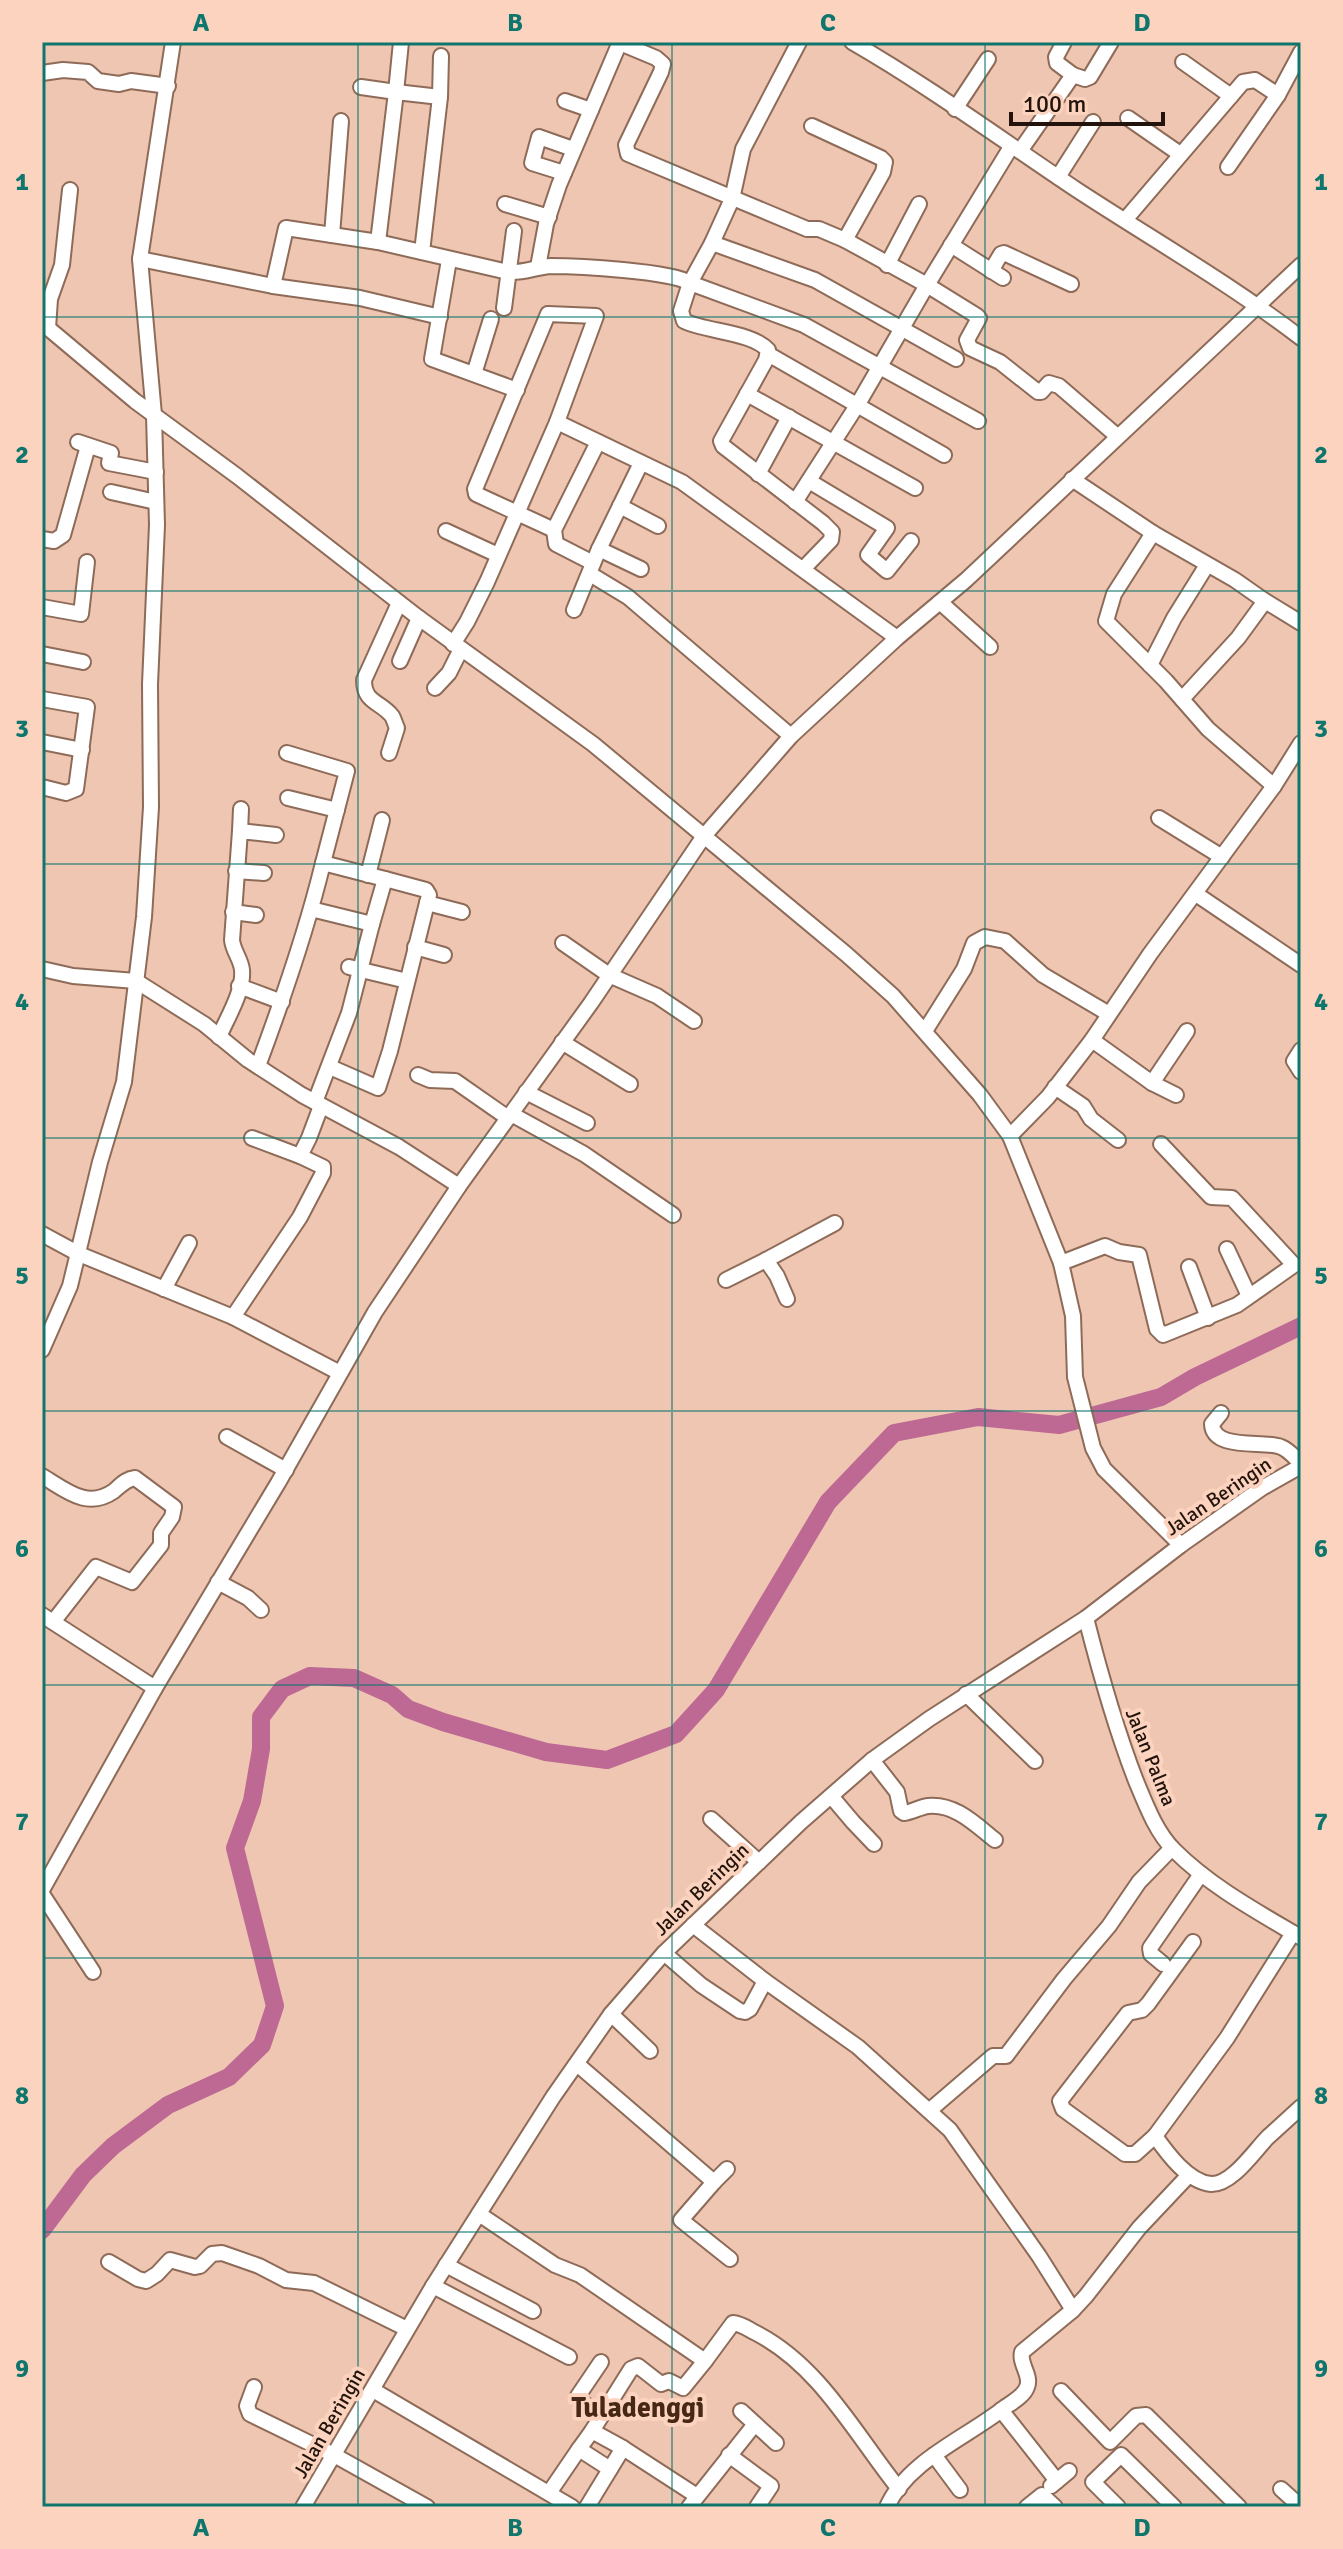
<svg xmlns="http://www.w3.org/2000/svg" width="1343" height="2549" viewBox="0 0 1343 2549" font-family="Signika,sans-serif">
	<style>
		.lines { fill: none; stroke-linecap: round; stroke-linejoin: round }
		.river { stroke: #be6894; stroke-width: 18 }
		.minor-casing { stroke: #8e6b58; stroke-width: 18 }
		.minor { stroke: #fff; stroke-width: 14 }
		.grid { fill: none; stroke: #0f766e; stroke-width: 2; stroke-opacity: 0.55 }
		.labels { text-anchor: middle; stroke-width: 8; stroke-linejoin: round; paint-order: stroke }
		.street-label { font-size: 20px; fill: #22140c; stroke: #fcd3be }
		.district-label { font-size: 28px; font-weight: bold; fill: #472817; stroke: #fcd3be }
		.neatline { fill: none; stroke: #0f766e; stroke-width: 3 }
		.grid-label { font-size: 26px; text-anchor: middle; font-weight: bold; fill: #0f766e }
	</style>
	<rect width="100%" height="100%" fill="#eec6b1"/>
	<g class="lines">
		<polyline class="river" points="42,2230 83,2175 113,2146 168,2105 229,2077 262,2045 275,2006 235,1848 252,1801 261,1749 261,1717 282,1689 310,1676 354,1678 392,1695 408,1709 443,1722 546,1752 607,1760 676,1734 716,1690 828,1502 894,1433 978,1417 1059,1425 1161,1397 1195,1377 1301,1326"/>
		<defs>
			<g id="minor">
				<path d="M852,42C930,87 1002,140 1077,190C1152,239 1229,283 1301,338"/>
				<polyline points="1064,42 1056,57 1057,63 1073,75 1085,79 1090,77 1111,42"/>
				<polyline points="620,43 656,58 663,64 661,72 626,145 628,154 807,229 819,229 845,240"/>
				<polyline points="1183,62 1231,96"/>
				<polyline points="42,73 63,70 88,72 98,81 119,84 131,81 168,86"/>
				<polyline points="361,87 396,92 401,42"/>
				<polyline points="565,101 591,110"/>
				<polyline points="955,109 988,59"/>
				<polyline points="1128,118 1180,154"/>
				<polyline points="812,126 881,158 885,162 883,172 845,240 927,285 1011,147"/>
				<polyline points="1020,151 1073,75"/>
				<polyline points="1228,167 1278,95 1301,52"/>
				<polyline points="564,173 532,163 539,137 573,149"/>
				<polyline points="1058,177 1093,122"/>
				<polyline points="505,204 549,217"/>
				<polyline points="1125,220 1243,82 1255,80 1278,95"/>
				<polyline points="332,235 341,121"/>
				<polyline points="378,242 396,92 440,97"/>
				<polyline points="712,243 815,280 956,359"/>
				<polyline points="951,245 1003,278"/>
				<polyline points="422,252 440,97 441,56"/>
				<polyline points="140,259 273,286 360,298 440,317"/>
				<polyline points="449,260 432,359 517,390"/>
				<polyline points="887,265 919,204"/>
				<polyline points="538,267 546,224 559,185 620,42"/>
				<polyline points="991,271 1001,254 1004,253 1071,284"/>
				<path d="M273,286L286,228L378,242L508,272C526,273 535,267 551,266C577,266 671,271 690,283L712,243L732,199L743,149L799,42"/>
				<polyline points="504,308 514,231"/>
				<polyline points="42,323 135,401 237,476 419,618 593,744 846,954 893,996 980,1095 1010,1136 1061,1263 1073,1316 1075,1377 1093,1448 1104,1469 1181,1545"/>
				<polyline points="48,328 50,299 62,265 70,190"/>
				<polyline points="768,354 944,455"/>
				<polyline points="474,374 491,319"/>
				<polyline points="747,394 915,488"/>
				<polyline points="78,442 111,453 109,463 156,472"/>
				<polyline points="758,474 789,417"/>
				<polyline points="1072,479 1153,533 1235,580 1265,601"/>
				<polyline points="809,481 887,528 868,555 887,571 911,541"/>
				<polyline points="111,492 156,502"/>
				<polyline points="795,502 858,404 927,285 977,316 979,318 967,340 970,348 1000,362 1038,392 1041,392 1049,383 1059,386 1117,436"/>
				<polyline points="620,506 658,526"/>
				<polyline points="554,530 476,494 475,489 548,314 596,316 557,422"/>
				<polyline points="446,531 498,555"/>
				<polyline points="1153,533 1114,594 1106,621 1166,681 1208,729 1274,786"/>
				<polyline points="42,539 54,541 63,535 88,446"/>
				<polyline points="599,549 641,569"/>
				<polyline points="593,563 556,544 554,530 598,442"/>
				<path d="M803,569L831,540L832,532L823,523L723,446L721,441L766,360L768,350C752,332 707,332 684,321L681,311L690,283L804,325L978,421"/>
				<polyline points="590,574 628,597 791,736"/>
				<polyline points="940,602 990,647"/>
				<polyline points="42,607 81,614 87,562"/>
				<polyline points="574,610 599,549 641,463"/>
				<polyline points="453,644 467,622 487,582 557,422 682,482 897,638"/>
				<polyline points="42,654 83,662"/>
				<polyline points="400,661 419,618"/>
				<polyline points="1150,665 1174,618 1207,565"/>
				<polyline points="435,688 449,673 461,649"/>
				<polyline points="42,699 87,707 76,789 66,793 42,787"/>
				<polyline points="1182,699 1238,638 1265,601 1301,623"/>
				<polyline points="42,742 82,750"/>
				<polyline points="287,753 347,771 323,863"/>
				<path d="M389,753L397,728C395,724 394,719 392,716C380,701 364,703 364,680L399,603"/>
				<polyline points="288,798 337,810"/>
				<polyline points="1159,818 1222,857"/>
				<polyline points="240,831 241,809"/>
				<polyline points="236,871 264,873"/>
				<polyline points="368,875 382,820"/>
				<polyline points="1196,894 1301,965"/>
				<polyline points="427,903 462,912"/>
				<polyline points="233,912 256,915"/>
				<polyline points="563,943 609,975 657,996 694,1021"/>
				<polyline points="415,947 444,955"/>
				<polyline points="349,967 407,981"/>
				<polyline points="42,969 73,976 136,981 204,1024 248,1060 302,1095 399,1147 459,1186"/>
				<polyline points="239,986 282,1002"/>
				<polyline points="925,1031 964,969 974,943 985,937 1005,941 1043,975 1109,1014"/>
				<path d="M219,1037C227,1018 244,991 242,970C241,959 233,951 232,940L240,831L276,835"/>
				<polyline points="1092,1040 1152,1083 1176,1095"/>
				<polyline points="562,1042 630,1084"/>
				<polyline points="1301,1050 1294,1061 1301,1072"/>
				<path d="M258,1066C283,999 306,933 323,863L385,879L372,924L311,909"/>
				<polyline points="330,1067 378,1088 390,1051 429,895 426,890 385,879"/>
				<polyline points="418,1075 430,1080 455,1081 508,1118"/>
				<polyline points="1152,1083 1187,1031"/>
				<polyline points="1055,1087 1083,1106 1091,1119 1118,1140"/>
				<polyline points="526,1092 587,1123"/>
				<polyline points="315,1102 349,1013 372,924"/>
				<polyline points="511,1114 584,1154 673,1215"/>
				<polyline points="1010,1136 1048,1097 1092,1040 1150,954 1274,786 1301,743"/>
				<polyline points="252,1138 300,1156 309,1138 321,1106"/>
				<polyline points="42,1234 79,1254 233,1317 340,1373"/>
				<polyline points="1227,1249 1249,1296"/>
				<polyline points="1061,1263 1105,1246 1119,1252 1139,1255 1157,1329 1163,1335 1237,1305 1294,1265 1232,1198 1211,1197 1161,1144"/>
				<polyline points="1189,1267 1208,1318"/>
				<polyline points="726,1280 766,1260"/>
				<polyline points="164,1289 189,1243"/>
				<polyline points="787,1299 777,1276 766,1260 835,1223"/>
				<polyline points="233,1317 300,1217 323,1173 323,1167 300,1156"/>
				<polyline points="42,1350 70,1286 100,1162 124,1082 144,917 151,807 150,684 157,525 154,415 140,259 173,42"/>
				<path d="M1221,1413L1212,1424C1213,1451 1264,1440 1281,1447C1289,1450 1295,1458 1301,1463"/>
				<polyline points="227,1437 286,1470"/>
				<path d="M42,1476C66,1490 87,1510 114,1491C121,1485 126,1479 135,1478L174,1507L172,1517L161,1533V1545L132,1582L96,1567L53,1622"/>
				<polyline points="218,1582 248,1598 261,1610"/>
				<polyline points="42,1615 155,1688"/>
				<path d="M1086,1618C1100,1673 1115,1727 1136,1781C1146,1805 1156,1832 1174,1850C1210,1886 1256,1911 1300,1937"/>
				<polyline points="966,1694 1035,1761"/>
				<path d="M872,1760L897,1792L901,1811L904,1813C912,1812 920,1807 928,1806C955,1803 976,1825 995,1840"/>
				<polyline points="831,1796 853,1822 874,1844"/>
				<polyline points="711,1819 759,1862"/>
				<polyline points="42,1890 155,1688 278,1483 375,1312 459,1186 591,1003 704,836 791,736 897,638 966,580 1301,265"/>
				<polyline points="42,1894 93,1972"/>
				<polyline points="693,1925 765,1981"/>
				<path d="M1293,1933L1227,2038L1155,2136C1167,2153 1188,2182 1211,2184C1232,2185 1255,2150 1268,2137C1279,2127 1290,2117 1301,2107"/>
				<polyline points="664,1953 701,1985 740,2011 745,2012 750,2009 765,1981 858,2047 950,2130 1039,2256 1073,2310"/>
				<polyline points="1163,1964 1151,1954 1150,1948 1201,1874"/>
				<polyline points="611,2014 650,2051"/>
				<polyline points="577,2064 714,2182 681,2220 730,2259"/>
				<polyline points="930,2110 993,2056 1006,2056 1064,1979 1109,1926 1139,1882 1172,1848"/>
				<polyline points="1155,2136 1135,2154 1125,2154 1063,2109 1060,2101 1128,2013 1142,2010 1148,2004 1193,1942"/>
				<polyline points="714,2182 727,2169"/>
				<path d="M479,2214L555,2265L580,2275L705,2361L733,2323C742,2324 748,2329 756,2333C820,2366 855,2434 899,2489"/>
				<polyline points="109,2262 138,2279 146,2281 157,2274 170,2260 195,2267 200,2266 212,2254 222,2253 259,2266 286,2280 314,2283 407,2329"/>
				<polyline points="446,2265 533,2311"/>
				<polyline points="433,2286 569,2357"/>
				<polyline points="601,2362 578,2396 580,2401 601,2415"/>
				<polyline points="254,2387 247,2406 250,2414 334,2455 427,2507"/>
				<polyline points="373,2390 572,2507"/>
				<polyline points="1061,2391 1110,2442 1136,2416 1146,2415 1239,2507"/>
				<polyline points="1001,2410 1057,2481"/>
				<polyline points="741,2411 776,2443"/>
				<polyline points="592,2431 579,2449 610,2469"/>
				<polyline points="623,2448 697,2496"/>
				<polyline points="729,2455 771,2486 757,2507"/>
				<polyline points="934,2455 960,2490"/>
				<polyline points="1051,2486 1069,2471"/>
				<polyline points="1281,2489 1301,2507"/>
				<polyline points="549,2493 579,2449"/>
				<polyline points="303,2507 433,2286 553,2097 611,2014 664,1953 801,1822 872,1760 929,1719 1086,1618 1181,1545 1262,1488 1301,1466"/>
				<polyline points="587,2507 623,2448 592,2431 631,2369 638,2366 661,2384 669,2381 683,2388 705,2361"/>
				<polyline points="689,2507 755,2424"/>
				<path d="M887,2507C907,2461 966,2438 1004,2408C1011,2403 1024,2396 1027,2387C1032,2376 1019,2364 1022,2352L1073,2310L1086,2296L1139,2228L1189,2175"/>
				<polyline points="1027,2507 1042,2495 1055,2507"/>
				<polyline points="1118,2507 1093,2482 1121,2455 1174,2507"/>
			</g>
		</defs>
		<use href="#minor" class="minor-casing"/>
		<use href="#minor" class="minor"/>
	</g>
	<path class="grid" d="M358,42V2507M672,42V2507M985,42V2507M42,317H1301M42,591H1301M42,864H1301M42,1138H1301M42,1411H1301M42,1685H1301M42,1958H1301M42,2232H1301"/>
	<g class="labels">
		<g class="street-label">
			<text transform="translate(1218 1496) rotate(-34)" y="7">Jalan Beringin</text>
			<text transform="translate(1151 1757) rotate(68)" y="7">Jalan Palma</text>
			<text transform="translate(701 1889) rotate(-44)" y="7">Jalan Beringin</text>
			<text transform="translate(329 2423) rotate(-60)" y="7">Jalan Beringin</text>
		</g>
		<g class="district-label">
			<text x="638" y="2417">Tuladenggi</text>
		</g>
	</g>
	<rect width="1343" height="2549" fill="none" stroke="#fcd3be" stroke-width="88"/>
	<path d="M1011 112v12h152v-12" fill="none" stroke="#22140c" stroke-width="4"/>
	<text x="1023" y="112" font-size="24" fill="#22140c" stroke="#fcd3be" stroke-width="6" paint-order="stroke">100 m</text>
	<rect x="44" y="44" width="1255" height="2461" class="neatline"/>
	<g class="grid-label">
		<text x="201" y="31">A</text>
		<text x="515" y="31">B</text>
		<text x="828" y="31">C</text>
		<text x="1142" y="31">D</text>
		<text x="22" y="190">1</text>
		<text x="1321" y="190">1</text>
		<text x="22" y="463">2</text>
		<text x="1321" y="463">2</text>
		<text x="22" y="737">3</text>
		<text x="1321" y="737">3</text>
		<text x="22" y="1010">4</text>
		<text x="1321" y="1010">4</text>
		<text x="22" y="1284">5</text>
		<text x="1321" y="1284">5</text>
		<text x="22" y="1557">6</text>
		<text x="1321" y="1557">6</text>
		<text x="22" y="1830">7</text>
		<text x="1321" y="1830">7</text>
		<text x="22" y="2104">8</text>
		<text x="1321" y="2104">8</text>
		<text x="22" y="2377">9</text>
		<text x="1321" y="2377">9</text>
		<text x="201" y="2536">A</text>
		<text x="515" y="2536">B</text>
		<text x="828" y="2536">C</text>
		<text x="1142" y="2536">D</text>
	</g>
</svg>
